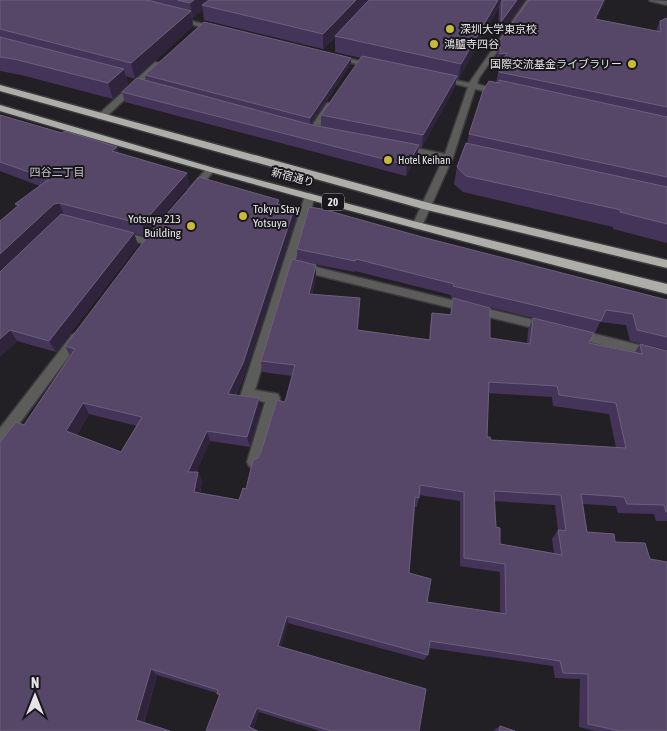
<svg xmlns="http://www.w3.org/2000/svg" width="667" height="731" viewBox="0 0 667 731" font-family="'Asap Condensed','Noto Sans JP',sans-serif">
	<style>
		.lines { fill: none; stroke-linecap: round; stroke-linejoin: round }
		.minor-casing { stroke: #3d3b3f; stroke-width: 3 }
		.highway-casing { stroke: #3d3b3f; stroke-width: 3 }
		.minor { fill: #5c5c5a; fill-rule: evenodd }
		.highway { fill: #aeaea9; fill-rule: evenodd }
		.wall { fill: #453459; fill-rule: evenodd }
		.shaded-wall { fill: #30243d }
		.building { fill: #564768; stroke: #6c5f7c; fill-rule: evenodd }
		.poi-dot { fill: #c9ba3a; stroke: #19171b; stroke-width: 2 }
		.labels { text-anchor: middle; stroke-width: 4; stroke-linejoin: round; paint-order: stroke }
		.far-poi-label { font-size: 11px; fill: #e4e3e6; stroke: #19171b; text-anchor: start }
		.far-neighbourhood-label { font-size: 11px; fill: #c6c4ca; stroke: #19171b }
		.far-street-label { font-size: 11px; fill: #e4e3e6; stroke: #19171b }
		.shield { fill: #19171b; stroke: #a7a6a9; stroke-width: 1 }
		.shield-label { font-size: 11px; font-weight: bold; fill: #e4e3e6 }
		.poi-label { font-size: 12px; fill: #e4e3e6; stroke: #19171b; text-anchor: start }
	</style>
	<rect width="100%" height="100%" fill="#222024"/>
	<g class="lines">
		<defs>
			<g id="minor">
				<polygon points="527,0 533,0 479,78 477,84 505,92 501,94 475,89 453,157 422,226 417,229 413,228 412,226 443,159 402,151 398,148 402,145 445,154 468,87 436,79 440,77 469,83"/>
				<polygon points="649,0 667,1 667,5 650,1"/>
				<polygon points="177,17 218,28 219,29 216,31 175,20 175,18"/>
				<polygon points="332,55 374,64 378,66 374,68 335,59 332,59"/>
				<polygon points="155,62 162,64 104,119 98,119 98,115"/>
				<polygon points="327,103 334,105 316,132 310,132 309,130"/>
				<polygon points="210,167 215,170 213,172 195,193 189,193 189,189 207,168"/>
				<polygon points="310,193 315,196 295,262 546,323 552,327 546,331 292,269 255,390 278,394 280,398 261,462 259,466 254,468 249,466 247,462 265,402 242,398 241,394 305,196"/>
				<polygon points="156,229 161,232 152,244 148,245 115,236 114,234 119,231 146,238 152,230"/>
				<polygon points="575,329 667,352 667,362 571,337 569,334 571,331"/>
				<polygon points="76,333 82,338 80,341 5,443 0,445 0,428 72,335"/>
			</g>
			<g id="highway">
				<polygon points="0,85 429,203 667,260 667,268 423,209 0,91"/>
				<path d="M0,105L214,168L417,222L667,284V294C443,237 221,177 0,111Z"/>
			</g>
		</defs>
		<use href="#minor" class="minor-casing"/>
		<use href="#highway" class="highway-casing"/>
		<use href="#minor" class="minor"/>
		<use href="#highway" class="highway"/>
	</g>
	<g class="wall">
		<polygon points="0,0 525,0 498,37 499,7 458,80 456,79 455,87 422,147 418,147 417,156 406,176 125,102 122,92 146,81 145,75 351,64 311,124 321,126 321,115 361,58 335,52 335,37 323,49 204,20 203,10 192,18 193,26 135,79 126,76 128,85 113,99 21,75 0,71"/>
		<polygon points="667,18 667,243 613,229 613,227 463,192 454,184 457,167 467,143 469,134 496,83 499,69 497,69 497,55 500,40 597,20 656,31 660,21"/>
		<polygon points="0,115 62,133 117,147 119,153 187,173 189,185 145,236 90,222 134,233 138,245 56,352 17,341 0,357 0,221 17,206 15,204 40,186 0,171"/>
		<path d="M279,204L296,218L245,374L236,395L261,409L250,447L210,441L196,472H198L202,482L200,493L239,500L246,489L258,458L285,402L292,376L262,372L261,361L297,261V249L422,237L667,300V350L630,341L626,325L600,322L595,333L451,298V295L355,271V272L298,261L316,265V277L312,295L360,310L358,330L429,340L430,324L432,313L450,314L453,298L490,338L527,344L528,330L533,318L589,343L635,352L640,344L667,351V521H656L654,514L618,513L616,506L583,504L587,532L615,542L667,731H595L579,727L580,679L555,678L553,666L429,648L428,655L424,660L288,623L281,647L419,731H320L259,712L253,729L206,731L219,696L217,693L157,675L144,723L0,731L24,425L70,356L65,346ZM488,393L552,397L553,406L609,414L616,448L491,440L487,437ZM89,414L137,426L121,452L77,435ZM419,495L460,501V566L500,572V613L427,602L409,573L415,507H417ZM494,501L555,505L558,530L552,539L554,553L500,544L496,527Z"/>
		<polygon points="500,726 515,731 493,731"/>
	</g>
	<g class="shaded-wall">
		<polygon points="194,0 217,0 202,5 203,10 193,18 190,3"/>
		<polygon points="356,0 369,0 323,49 323,34"/>
		<polygon points="498,0 501,0 499,7 458,80 461,64"/>
		<polygon points="517,0 525,0 498,37 501,22"/>
		<polygon points="604,0 606,0 590,34 595,19"/>
		<polygon points="191,11 193,26 135,79 131,63"/>
		<polygon points="507,53 500,64 499,69 497,69 500,54"/>
		<polygon points="351,58 351,64 310,125 310,118"/>
		<polygon points="124,69 128,85 113,99 108,83"/>
		<polygon points="457,76 455,87 422,147 423,135"/>
		<polygon points="419,145 417,156 406,176 407,165"/>
		<polygon points="117,147 121,159 112,151"/>
		<polygon points="187,173 189,185 145,236 142,224"/>
		<polygon points="59,203 64,215 0,272 0,254 54,204"/>
		<polygon points="295,206 296,218 245,374 231,404 228,394"/>
		<polygon points="134,233 138,245 56,352 49,341"/>
		<polygon points="316,265 316,277 309,306 309,294"/>
		<polygon points="360,298 360,310 356,341 357,330"/>
		<polygon points="10,330 17,341 0,357 0,339"/>
		<polygon points="259,398 261,409 250,447 247,437"/>
		<polygon points="83,403 89,414 73,442 66,431"/>
		<polygon points="207,431 210,441 192,482 188,472"/>
		<polygon points="198,472 202,482 198,502 194,492"/>
		<polygon points="287,616 288,623 280,652 278,646"/>
		<polygon points="151,669 157,675 143,724 136,720"/>
		<polygon points="257,708 259,712 252,731 249,727"/>
	</g>
	<g class="building">
		<polygon points="0,0 147,0 191,11 131,63 0,29"/>
		<polygon points="177,0 194,0 190,3"/>
		<polygon points="209,0 356,0 323,34 202,5"/>
		<polygon points="369,0 498,0 461,64 335,36"/>
		<polygon points="502,0 517,0 501,22"/>
		<polygon points="529,0 604,0 595,19 661,32 660,21 667,18 667,107 499,72 500,64 507,53 500,54 500,40"/>
		<polygon points="204,22 351,58 310,118 145,75"/>
		<polygon points="0,37 124,69 108,83 14,59 0,57"/>
		<polygon points="362,56 457,76 423,135 321,115"/>
		<polygon points="137,78 312,125 419,145 407,165 122,92"/>
		<polygon points="499,80 667,117 667,177 469,134 483,91 489,81 499,83"/>
		<polygon points="0,115 62,133 65,131 117,147 112,151 187,173 142,224 59,203 54,204 0,254 0,221 19,205 15,204 49,179 0,162"/>
		<polygon points="466,143 667,187 667,224 620,212 621,210 466,176 457,167"/>
		<path d="M199,177L279,200L277,204L295,206L243,363L228,394L259,398L247,437L207,431L188,472H198L194,492L239,500L243,488L246,489L253,460L258,458L261,452L277,400L285,402L295,365L261,361L292,259L316,265L309,294L360,298L357,330L430,340L432,313L451,315L453,298L490,308V338L530,344L533,318L594,333L589,343L642,354L640,344L667,351V512H666L664,505L627,504L624,497L581,494L587,532L614,534L615,542L645,543L650,559L667,562V731H620L588,724V674L563,673L560,661L430,641L428,655L287,616L278,646L426,689L419,731H331L257,708L249,727L258,731H206L220,694H217L218,690L151,669L136,720L170,731H0V442L16,422L24,425L75,349L65,346L150,233ZM489,382L557,386L559,395L616,403L626,448L491,440L490,437H487ZM83,403L142,417L121,452L66,431ZM420,485L464,492V558L505,564L506,614L427,602L431,579L409,573L415,497L419,498ZM494,491L561,495L566,531L558,530L562,555L500,544V528L496,527Z"/>
		<polygon points="309,207 322,209 422,237 667,300 667,337 637,330 633,314 606,310 601,321 453,286 454,284 356,259 355,261 297,249"/>
		<polygon points="61,214 134,233 49,341 10,330 0,339 0,272"/>
		<polygon points="500,726 515,731 499,731"/>
	</g>
	<g class="poi-dot">
		<circle cx="450" cy="29" r="5"/>
		<circle cx="434" cy="44" r="5"/>
		<circle cx="632" cy="64" r="5"/>
		<circle cx="388" cy="160" r="5"/>
		<circle cx="243" cy="216" r="5"/>
		<circle cx="191" cy="226" r="5"/>
	</g>
	<g class="labels">
		<g class="far-poi-label">
			<text x="460" y="33">深圳大学東京校</text>
			<text x="444" y="48">鴻臚寺四谷</text>
			<text x="622" y="68" text-anchor="end">国際交流基金ライブラリー</text>
			<text x="398" y="164">Hotel Keihan</text>
		</g>
		<g class="far-neighbourhood-label">
			<text x="57" y="176">四谷二丁目</text>
		</g>
		<g class="far-street-label">
			<text transform="translate(293 177) rotate(15)" y="4">新宿通り</text>
		</g>
		<rect class="shield" x="322" y="193.5" width="22" height="17" rx="4"/>
		<g class="shield-label">
			<text x="333" y="206">20</text>
		</g>
		<g class="poi-label">
			<text x="253" y="213">Tokyu Stay<tspan x="253" dy="14">Yotsuya</tspan></text>
			<text x="181" y="223" text-anchor="end">Yotsuya 213<tspan x="181" dy="14">Building</tspan></text>
		</g>
	</g>
	<g transform="translate(35 696)" stroke="#19171b" stroke-width="4" paint-order="stroke">
	<path d="M0-4L9 19L0 12L-9 19Z" fill="#e4e3e6"/>
	<text y="-8" font-size="14" font-weight="bold" text-anchor="middle" fill="#e4e3e6">N</text>
	</g>
</svg>
